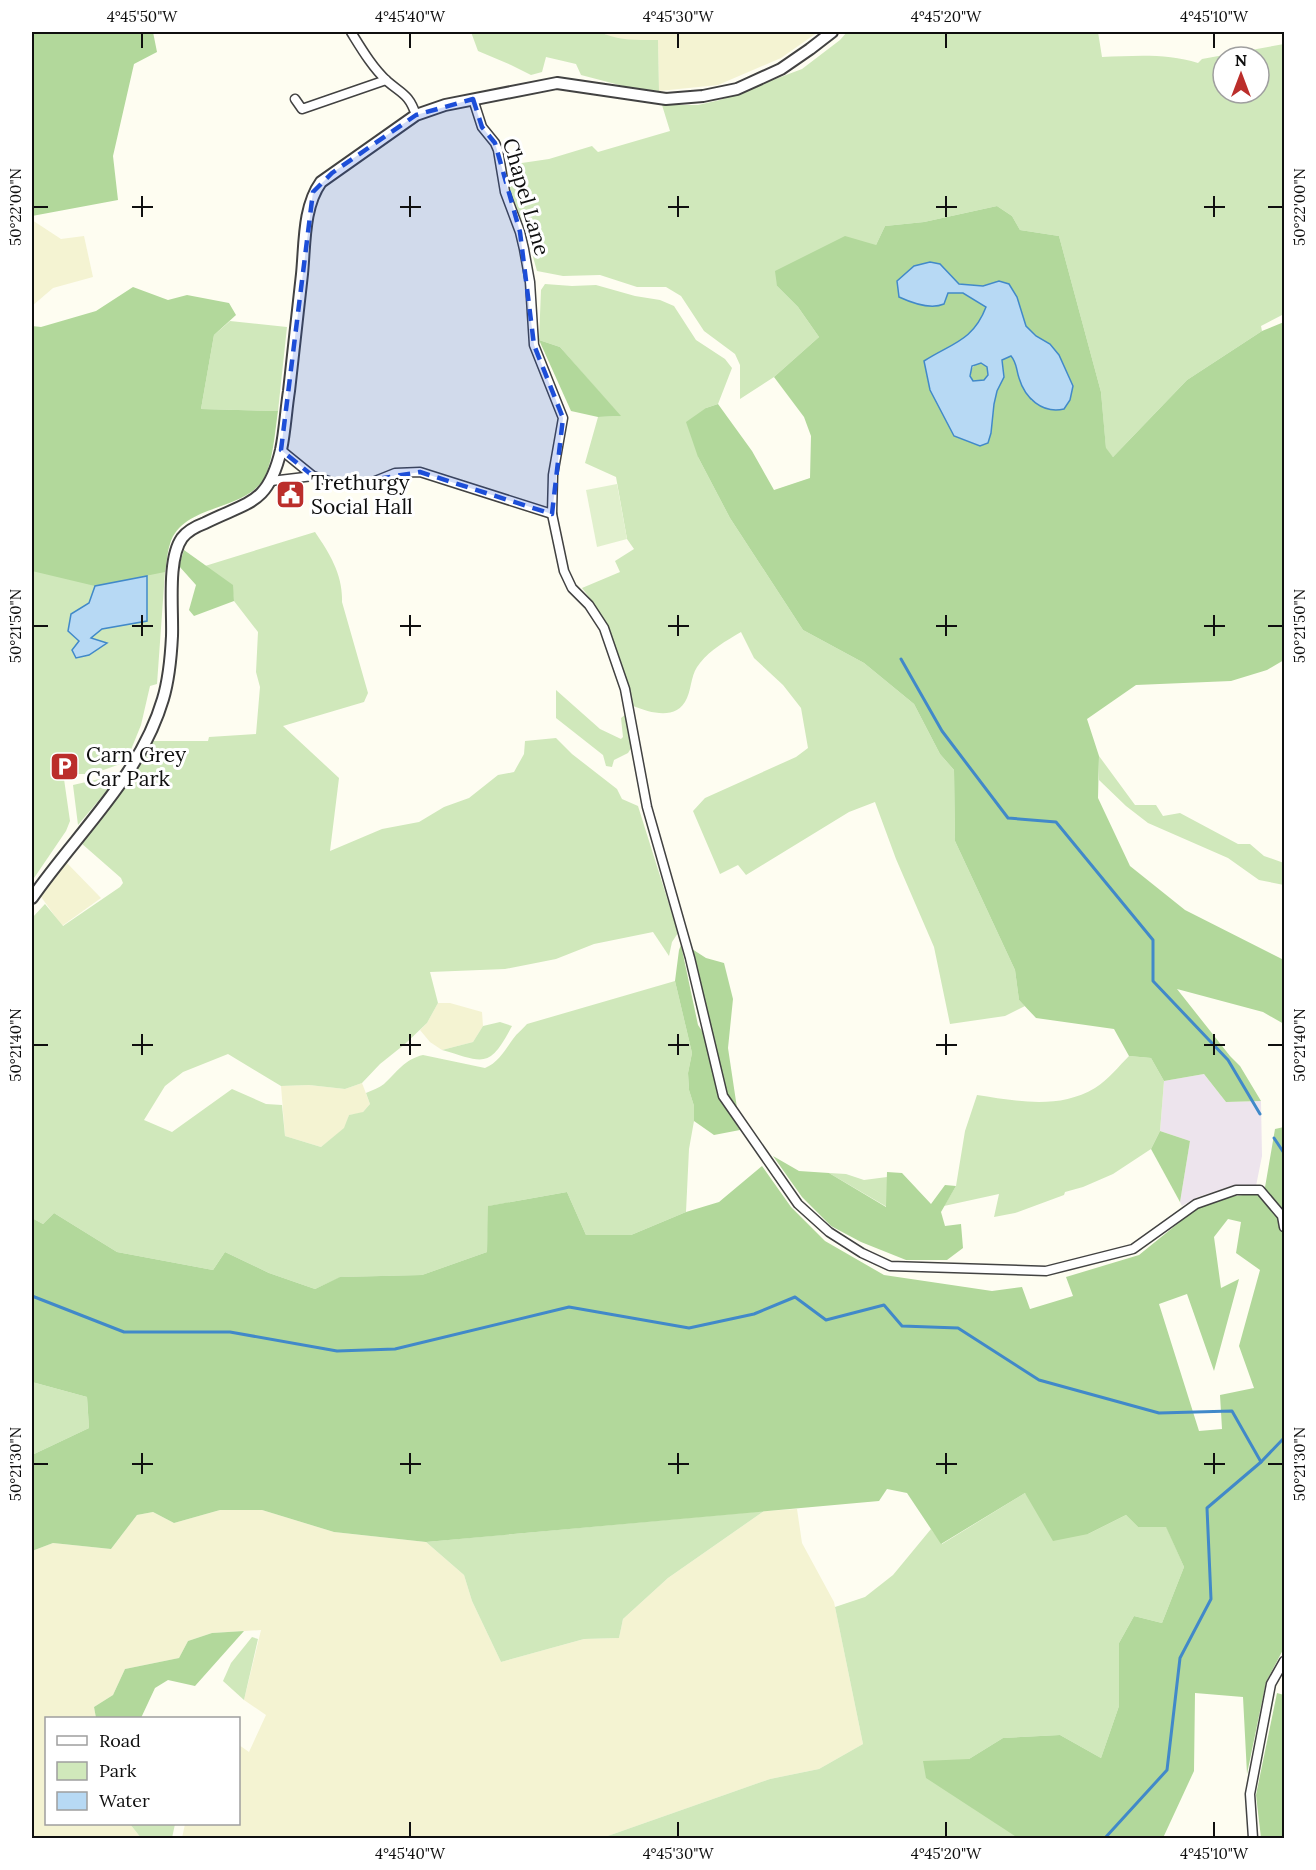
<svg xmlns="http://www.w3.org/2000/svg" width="1316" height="1870" viewBox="0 0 1316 1870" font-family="Lora,serif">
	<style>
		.industrial { fill: #ede4ed }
		.farmland { fill: #f4f3d2 }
		.green { fill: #d0e8bb; fill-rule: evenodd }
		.forest { fill: #b2d89b; fill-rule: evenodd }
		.pitch { fill: #e1f0cd }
		.water { fill: #b7d9f4; stroke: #4189c9; stroke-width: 1.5; fill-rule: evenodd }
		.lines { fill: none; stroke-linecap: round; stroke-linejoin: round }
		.stream { stroke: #4189c9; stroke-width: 3 }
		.minor-casing { stroke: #424242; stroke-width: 11 }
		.tertiary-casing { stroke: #424242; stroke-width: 14 }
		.minor { stroke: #fff; stroke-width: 8 }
		.tertiary { stroke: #fff; stroke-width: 10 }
		.marked { fill: #1d4ed8; fill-opacity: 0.2; stroke: #1d4ed8; stroke-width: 4.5; stroke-dasharray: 12 8; stroke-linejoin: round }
		.ticks { fill: none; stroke: #0f0f0f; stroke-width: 2 }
		.labels { text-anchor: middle; stroke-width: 6; stroke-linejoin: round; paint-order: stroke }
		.street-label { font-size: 21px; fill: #0f0f0f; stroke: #fff }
		.poi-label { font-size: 21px; fill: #0f0f0f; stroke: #fff; text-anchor: start }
		.neatline { fill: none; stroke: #0f0f0f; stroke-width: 2 }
		.ticks-label { font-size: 15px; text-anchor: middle; fill: #0f0f0f }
	</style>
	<rect width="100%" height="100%" fill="#fefdf1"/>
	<polygon class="industrial" points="1204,1074 1226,1102 1261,1101 1262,1156 1256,1186 1234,1185 1198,1197 1182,1206 1180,1202 1190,1141 1160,1131 1164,1081"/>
	<g class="farmland">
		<polygon points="600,32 818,32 781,58 718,85 659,91 658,40 629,40 610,37"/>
		<polygon points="32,220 61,239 84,236 93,277 53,288 32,306"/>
		<polygon points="63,859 101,898 62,926 39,894"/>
		<polygon points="438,1003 450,1003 482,1012 483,1026 473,1042 442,1050 430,1042 420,1030 427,1023"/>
		<polygon points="362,1083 370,1104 362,1113 349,1115 345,1128 321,1147 285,1136 281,1086 309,1085 345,1089"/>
		<polygon points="797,1509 802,1543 834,1602 863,1744 819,1769 770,1779 602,1838 182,1838 185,1824 238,1824 239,1745 249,1752 266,1715 244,1700 261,1630 212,1633 188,1641 179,1658 125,1669 113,1695 94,1707 96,1718 46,1718 46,1824 130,1824 141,1838 32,1838 32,1551 53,1543 111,1549 137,1515 153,1512 174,1523 220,1510 262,1510 334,1532 426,1542 464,1575 472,1601 501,1662 584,1639 619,1638 623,1619 668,1578 764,1511"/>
	</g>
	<g class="green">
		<path d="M471,32H600C618,41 638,40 658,40L659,91L627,87L581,75L576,64L546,57L542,72L531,75L511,65L478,51Z"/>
		<path d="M847,32H1098L1102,57C1133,56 1167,53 1198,63L1202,59L1284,44V314L1261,326L1262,331L1187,380L1113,457L1106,449L1101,392L1059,236L1020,230L1012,216L997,206L924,222L885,226L876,245L777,286L798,307L819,337L774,377L740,399V365L735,354L704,331L681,296L666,287H637L600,275L563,276L537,271L524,225L509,188L513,185L515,164L549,159L592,146L598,152L670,131L662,105H698L720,100L802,69L840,40ZM1223,57H1259V93H1223Z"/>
		<path d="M545,284L572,286L596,285L635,296L660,300L674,306L696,340L725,359L732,368L718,404L706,408L698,457L730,518L803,630L864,663L914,704L940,754L954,770L955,841L1015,970L1019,1000L1025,1006L1005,1016L950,1024L934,947L896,859L875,802L849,812L746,875L738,865L720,874L693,811L705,798L796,757L808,748L801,708L783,685L754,658L741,632C726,641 711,649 700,663C691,673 692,686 687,698C677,721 651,713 633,706C622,663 610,622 582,588L620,572L615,561L634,549L627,539L616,477L585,463L598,417L620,416L560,347L539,340L541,290Z"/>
		<polygon points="230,321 287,327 278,411 201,409 214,335"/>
		<polygon points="32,369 162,572 165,572 157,684 150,686 141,725 126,762 92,774 78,774 67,758 59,758 53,774 64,779 70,821 66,831 32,881"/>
		<path d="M315,532C330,554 343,575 342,602L368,693L364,702L283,726L339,778L330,851L382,829L419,822L444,807L469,798L498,775L514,772L524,754L525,741L556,738L572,754L617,789L622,799L638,806L678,933L672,942L669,956L653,932L594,944L556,959L505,969L430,972L438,1003L427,1023L405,1044L380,1064L362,1083L345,1089L309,1085L281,1086L228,1054L183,1072L165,1086L144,1120L172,1132L232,1089L266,1104L282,1105L285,1136L321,1147L344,1128L349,1115L363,1112L370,1104L366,1093C372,1090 379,1088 384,1084C397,1072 405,1059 423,1055L485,1068C498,1063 505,1050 513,1039C517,1033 523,1029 527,1024L675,981L692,1053L688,1073L689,1090L694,1106V1121L689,1149L686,1212L631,1235H586L567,1192L489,1206L487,1252L422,1275L341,1277L315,1289L269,1273L225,1252L213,1270L117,1252L54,1213L43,1224L32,1218V918L45,904L63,926L120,887L123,883L121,878L81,843V840L134,773L151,741H208L209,737L256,734L260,687L256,672L258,632L234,601L232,585L205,566Z"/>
		<polygon points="556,690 600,729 621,739 623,737 621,718 625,715 633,745 628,753 614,760 612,767 606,766 603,755 556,718"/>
		<polygon points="1099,756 1135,805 1156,805 1163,816 1180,813 1238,844 1250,844 1264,856 1284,863 1284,885 1259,880 1228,858 1148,823 1126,806 1099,780"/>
		<polygon points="121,774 78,825 73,785"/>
		<path d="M500,1022L512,1026C489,1070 484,1062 442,1050L473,1042L483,1026Z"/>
		<path d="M1129,1056L1151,1058L1164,1081L1160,1131L1151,1149L1113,1174L1083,1187L1065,1192L1064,1195L1015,1213L994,1217L999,1194L944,1206L956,1186L965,1131L977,1095C1017,1101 1058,1110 1095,1088C1108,1080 1119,1066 1129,1056Z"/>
		<polygon points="829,1173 846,1174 864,1180 887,1177 887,1207"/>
		<polygon points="32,1382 87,1397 89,1428 32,1455"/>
		<polygon points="1025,1493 1088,1534 1126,1515 1138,1527 1166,1526 1184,1567 1162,1623 1134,1616 1119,1643 1119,1706 1101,1758 1060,1735 1003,1738 969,1759 1018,1838 602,1838 770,1779 819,1769 863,1744 835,1607 865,1597 893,1575 931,1529 942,1544"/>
		<polygon points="764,1511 668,1578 623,1619 619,1638 584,1639 501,1662 472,1601 464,1575 426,1542"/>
		<polygon points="252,1637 258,1639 244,1700 223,1681 231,1663"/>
		<polygon points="130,1824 175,1824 172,1838 141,1838"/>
	</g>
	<g class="forest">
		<polygon points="33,32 153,32 157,52 134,64 113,156 118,200 32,216 32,33"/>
		<path d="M997,206L1012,216L1020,230L1059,236L1101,392L1106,448L1113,457L1187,380L1262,331L1284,322V660L1267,670L1231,681L1136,685L1087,719L1099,756L1098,798L1130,866L1185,910L1284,960V1024L1263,1012L1177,989L1230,1056L1240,1066L1261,1101L1226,1102L1204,1074L1164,1081L1151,1058L1129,1056L1114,1029L1036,1018L1019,1000L1015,970L955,841L954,770L940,754L914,704L864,663L803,630L730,518L698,457L686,422L706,408L718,404L752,451L774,490L810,478L811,436L804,417L774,377L819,337L798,307L777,286L775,271L845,236L876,245L885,226L924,222ZM940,264L959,284L983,286L999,281L1017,297L1026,326L1036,336L1050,344L1059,355L1073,386L1032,401L1019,379L1016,363L1012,355L1002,360L1004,377L997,391L994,404L991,433L939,352C963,340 976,334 986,307L963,293H948L944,304Z"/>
		<path d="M133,287L168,300L187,295L229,303L236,315L214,335L201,409L278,411C275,430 273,468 261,483C238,511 181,506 170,544C167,552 167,563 165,572L95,586L32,571V326L41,327L96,311Z"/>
		<polygon points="539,340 560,347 621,416 598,417 571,411"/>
		<path d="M980,362L987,367L988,375L984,380L973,381C968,373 971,366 980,362Z"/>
		<polygon points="184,550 233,585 234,601 194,616 189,610 196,585 179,566"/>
		<polygon points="681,945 698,1025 704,1034 720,1099 740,1130 714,1135 694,1121 694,1106 689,1090 688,1073 692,1053 675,981 679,950"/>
		<polygon points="692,949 706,958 724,963 733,999 728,1048 737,1108 726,1094"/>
		<path d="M1284,1127V1648L1266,1682L1247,1774L1243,1697L1195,1693L1194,1771L1163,1838H1018L926,1778L923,1761L969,1759L1003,1738L1060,1735L1101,1758L1119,1706V1643L1134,1616L1162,1623L1184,1567L1166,1527H1138L1126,1515L1088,1534L1053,1541L1025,1493L941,1544L907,1493L887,1489L879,1501L426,1542L334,1532L262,1510H220L174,1523L153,1512L137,1515L111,1549L53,1543L32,1551V1455L89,1428L87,1397L32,1382V1218L43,1224L54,1213L117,1252L213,1270L225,1252L269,1273L315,1289L340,1277L422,1275L487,1252L488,1206L567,1192L586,1235H631L686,1212L719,1202L762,1166L791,1207L825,1241L884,1275L992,1291L1022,1287L1030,1309L1073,1296L1066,1277L1139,1255L1197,1208L1228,1197L1258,1193L1263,1199L1275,1129ZM1228,1219L1241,1222L1236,1253L1260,1270L1239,1346L1254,1388L1220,1395L1222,1429L1199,1431L1159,1304L1187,1294L1214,1371L1239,1279L1221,1288L1214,1237Z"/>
		<polygon points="1160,1131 1190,1141 1180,1202 1151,1149"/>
		<polygon points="773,1156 799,1171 829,1173 886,1207 887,1172 902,1173 931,1204 945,1185 956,1186 941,1212 945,1226 961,1224 963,1248 947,1260 906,1260 861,1242 831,1226 802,1197"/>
		<polygon points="244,1631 195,1686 168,1680 155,1688 141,1718 96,1718 94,1707 113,1695 125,1669 179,1658 188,1641 212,1633"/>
		<polygon points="1277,1693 1284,1695 1284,1838 1261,1838 1256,1795"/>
	</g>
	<polygon class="pitch" points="617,484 627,539 597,547 586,490"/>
	<g class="water">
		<path d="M930,262L940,264L959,284L983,286L999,281L1009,284L1017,297L1026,326L1036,336L1050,344L1059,355L1073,386L1070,400L1064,409C1042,414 1025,398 1019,378C1016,369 1017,363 1011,356L1002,360L1004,377L997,391L994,404L991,433L988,443L980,446L954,436L930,390L924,361C952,343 973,341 986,307L963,293H948L944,304C930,310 912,303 899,297L897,281L914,266ZM981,363L987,367L988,375L984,380L973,381L970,376L972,366Z"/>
		<polygon points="147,576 147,621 102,629 91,638 107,643 89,655 76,658 72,650 79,641 68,631 71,614 89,603 95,586"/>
	</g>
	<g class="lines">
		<g class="stream">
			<polyline points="901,659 942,731 1008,818 1056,822 1153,940 1153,981 1228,1060 1260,1114"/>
			<polyline points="1274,1138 1284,1153"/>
			<polyline points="32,1296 124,1332 230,1332 337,1351 395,1349 569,1307 689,1328 754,1314 795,1297 826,1320 884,1305 902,1326 958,1328 1039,1380 1159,1413 1232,1411 1261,1462"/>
			<polyline points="1105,1838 1167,1770 1180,1658 1211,1599 1207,1508 1261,1462 1284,1438"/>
		</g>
		<defs>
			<g id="minor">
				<path d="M351,32C361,48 372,67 387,81C402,94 409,94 416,115"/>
				<polyline points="295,99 302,109 386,80"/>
				<polyline points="473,99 482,127 495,143 498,150 505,192 520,232 524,249 530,282 534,345 563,418 553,475 552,514 564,571 572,588 589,605 604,628 625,689 647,807 690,958 723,1096 798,1204 829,1232 862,1253 890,1266 1046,1271 1133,1249 1196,1204 1236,1190 1260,1190 1282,1216 1284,1227"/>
				<polyline points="281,450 313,476 341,485 370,483 395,473 420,472 552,514"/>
				<polyline points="271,481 313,476"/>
				<polyline points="1253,1838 1250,1794 1271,1684 1284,1661"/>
			</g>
			<path id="tertiary" d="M32,898C77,833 140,777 163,699C169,679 171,656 172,636C173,609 167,559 182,538C188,530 197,526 205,523C249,501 268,505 281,450C285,431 286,410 289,391C293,352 298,313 302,274C305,244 303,207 321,182L416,115L445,105L557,83L666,99L703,96L737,89L781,69L810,49L832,32"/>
		</defs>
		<use href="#minor" class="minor-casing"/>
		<use href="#tertiary" class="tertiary-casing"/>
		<use href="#minor" class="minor"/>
		<use href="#tertiary" class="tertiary"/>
	</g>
	<path class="marked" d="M473,99L482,127L495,143L520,232L534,345L563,418L552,514L420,472L341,485L313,476L281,450L313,192L332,173L416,115Z"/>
	<path class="ticks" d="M142,33V48M410,33V48M678,33V48M946,33V48M1214,33V48M142,196V217M410,196V217M678,196V217M946,196V217M1214,196V217M33,207H48M132,207H153M400,207H421M668,207H689M936,207H957M1204,207H1225M1268,207H1283M142,615V636M410,615V636M678,615V636M946,615V636M1214,615V636M33,626H48M132,626H153M400,626H421M668,626H689M936,626H957M1204,626H1225M1268,626H1283M142,1034V1055M410,1034V1055M678,1034V1055M946,1034V1055M1214,1034V1055M33,1045H48M132,1045H153M400,1045H421M668,1045H689M936,1045H957M1204,1045H1225M1268,1045H1283M142,1453V1474M410,1453V1474M678,1453V1474M946,1453V1474M1214,1453V1474M33,1464H48M132,1464H153M400,1464H421M668,1464H689M936,1464H957M1204,1464H1225M1268,1464H1283M410,1822V1837M678,1822V1837M946,1822V1837M1214,1822V1837"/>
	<defs>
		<symbol id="civic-square" viewBox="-11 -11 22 22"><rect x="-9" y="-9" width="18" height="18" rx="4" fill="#bb2e2b" stroke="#fff"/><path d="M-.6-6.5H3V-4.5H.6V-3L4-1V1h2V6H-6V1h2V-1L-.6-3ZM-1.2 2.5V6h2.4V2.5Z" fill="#fff"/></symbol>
		<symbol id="parking-square" viewBox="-11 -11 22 22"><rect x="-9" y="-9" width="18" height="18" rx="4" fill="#bb2e2b" stroke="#fff"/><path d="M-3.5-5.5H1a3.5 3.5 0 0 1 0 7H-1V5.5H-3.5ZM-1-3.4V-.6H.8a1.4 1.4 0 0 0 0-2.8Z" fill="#fff"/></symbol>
	</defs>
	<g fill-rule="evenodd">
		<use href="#civic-square" x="274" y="478" width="33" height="33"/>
		<use href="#parking-square" x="48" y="750" width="33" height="33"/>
	</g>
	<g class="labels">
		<g class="street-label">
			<text transform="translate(526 197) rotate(74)" y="7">Chapel Lane</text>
		</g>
		<g class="poi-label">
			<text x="311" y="490">Trethurgy<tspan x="311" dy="24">Social Hall</tspan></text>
			<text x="86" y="762">Carn Grey<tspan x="86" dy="24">Car Park</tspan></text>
		</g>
	</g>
	<rect width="1316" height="1870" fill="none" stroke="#ffffff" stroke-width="66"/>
	<rect x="45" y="1717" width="195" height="108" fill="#ffffff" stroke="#9f9f9f" stroke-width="1.5"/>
	<rect x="57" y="1736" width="30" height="9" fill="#ffffff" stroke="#9f9f9f" stroke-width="1.5"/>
	<text x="99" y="1747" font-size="18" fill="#0f0f0f">Road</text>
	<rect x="57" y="1762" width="30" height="18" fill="#d0e8bb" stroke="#9f9f9f" stroke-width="1.5"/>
	<text x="99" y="1777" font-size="18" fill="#0f0f0f">Park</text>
	<rect x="57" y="1792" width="30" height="18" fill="#b7d9f4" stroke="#9f9f9f" stroke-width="1.5"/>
	<text x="99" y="1807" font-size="18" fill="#0f0f0f">Water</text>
	<g transform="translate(1241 75)"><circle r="28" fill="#ffffff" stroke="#9f9f9f" stroke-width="1.5"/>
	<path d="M0-4.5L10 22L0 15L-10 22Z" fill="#bb2e2b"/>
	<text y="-9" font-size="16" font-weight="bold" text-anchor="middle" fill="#0f0f0f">N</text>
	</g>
	<rect x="33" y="33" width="1250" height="1804" class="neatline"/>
	<g class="ticks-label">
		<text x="142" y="22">4°45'50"W</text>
		<text x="410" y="22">4°45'40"W</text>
		<text x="678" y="22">4°45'30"W</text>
		<text x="946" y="22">4°45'20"W</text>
		<text x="1214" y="22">4°45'10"W</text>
		<text transform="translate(16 207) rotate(-90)" y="5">50°22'00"N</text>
		<text transform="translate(1300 207) rotate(-90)" y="5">50°22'00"N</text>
		<text transform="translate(16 626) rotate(-90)" y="5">50°21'50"N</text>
		<text transform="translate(1300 626) rotate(-90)" y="5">50°21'50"N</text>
		<text transform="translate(16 1045) rotate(-90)" y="5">50°21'40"N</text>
		<text transform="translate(1300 1045) rotate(-90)" y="5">50°21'40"N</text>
		<text transform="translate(16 1464) rotate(-90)" y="5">50°21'30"N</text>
		<text transform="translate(1300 1464) rotate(-90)" y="5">50°21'30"N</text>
		<text x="410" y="1859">4°45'40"W</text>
		<text x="678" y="1859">4°45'30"W</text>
		<text x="946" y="1859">4°45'20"W</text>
		<text x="1214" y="1859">4°45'10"W</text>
	</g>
</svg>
